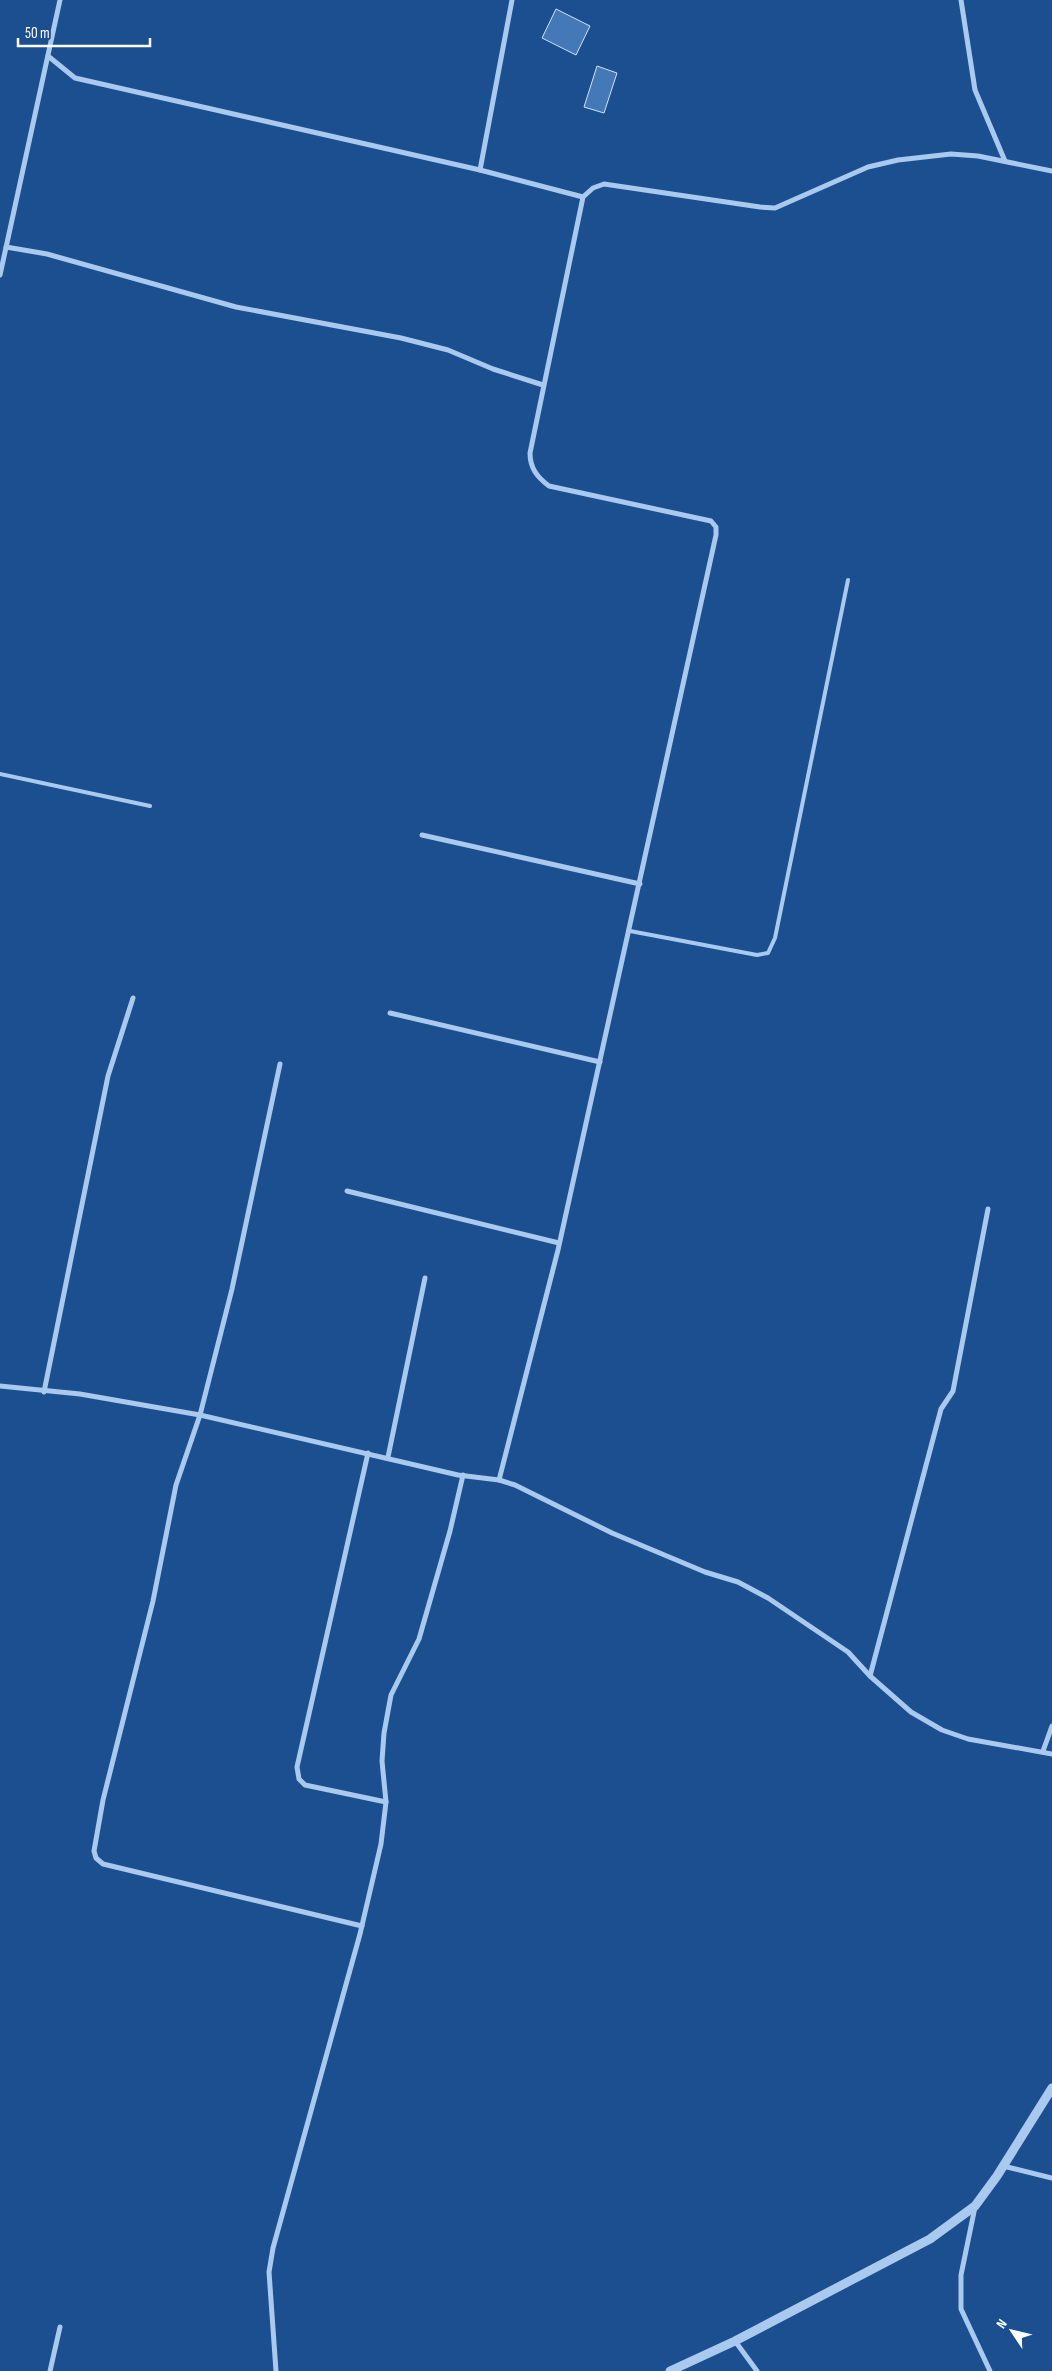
<svg xmlns="http://www.w3.org/2000/svg" width="1052" height="2371" viewBox="0 0 1052 2371" font-family="'Sofia Sans Condensed',sans-serif">
	<style>
		.building { fill: #4478b7; stroke: #cfe3fa }
		.lines { fill: none; stroke-linecap: round; stroke-linejoin: round }
		.service { stroke: #a9c9ee; stroke-width: 4 }
		.minor { stroke: #a9c9ee; stroke-width: 5 }
		.tertiary { stroke: #a9c9ee; stroke-width: 9 }
	</style>
	<rect width="100%" height="100%" fill="#1b4f8f"/>
	<g class="building">
		<polygon points="556,9 590,26 576,55 542,38"/>
		<polygon points="597,66 617,73 604,113 584,107"/>
	</g>
	<g class="lines">
		<g class="service">
			<polyline points="0,774 150,806"/>
			<polyline points="630,931 757,955 768,953 775,938 848,580"/>
		</g>
		<g class="minor">
			<polyline points="512,0 480,170 583,197"/>
			<polyline points="961,0 975,90 1005,161"/>
			<polyline points="48,56 75,78 480,170"/>
			<polyline points="6,247 47,254 236,307 401,338 448,350 493,369 543,385"/>
			<polyline points="0,275 60,0"/>
			<polyline points="422,835 640,884"/>
			<polyline points="390,1013 600,1062"/>
			<polyline points="280,1064 232,1289 200,1415 176,1485 153,1601 103,1800 94,1851 96,1858 103,1864 362,1926"/>
			<polyline points="347,1191 559,1243"/>
			<polyline points="0,1386 80,1394 200,1415 458,1475 499,1480 515,1485 612,1533 705,1572 738,1582 768,1598 848,1652 870,1676 911,1712 942,1730 968,1739 1052,1754"/>
			<polyline points="44,1392 108,1076 133,998"/>
			<polyline points="368,1453 297,1767 299,1779 305,1785 386,1802"/>
			<polyline points="388,1457 425,1278"/>
			<path d="M499,1480L558,1250L716,535V527L711,521L549,486C537,477 530,468 530,453L583,197L593,188L604,184L760,207L775,208L868,167L898,160L951,154L978,156L1052,171"/>
			<polyline points="870,1676 941,1409 953,1391 988,1209"/>
			<polyline points="1043,1751 1052,1726"/>
			<polyline points="1003,2166 1052,2178"/>
			<polyline points="975,2207 961,2275 961,2309 990,2371"/>
			<polyline points="735,2341 757,2371"/>
			<polyline points="50,2371 60,2327"/>
			<polyline points="276,2371 269,2272 273,2248 360,1934 381,1844 386,1802 382,1761 384,1733 391,1695 419,1639 450,1531 463,1475"/>
		</g>
		<polyline class="tertiary" points="670,2371 735,2341 930,2239 975,2206 997,2176 1052,2088"/>
	</g>
	<g transform="translate(1012 2331) rotate(305)" stroke="#1b4f8f" stroke-width="4" paint-order="stroke">
	<path d="M0-4L9 19L0 12L-9 19Z" fill="#ffffff"/>
	<text y="-8" font-size="14" font-weight="bold" text-anchor="middle" fill="#ffffff">N</text>
	</g>
	<path d="M18 38v8h132v-8" fill="none" stroke="#ffffff" stroke-width="2.5"/>
	<text x="25" y="38" font-size="15" fill="#ffffff" stroke="#1b4f8f" stroke-width="4" paint-order="stroke">50 m</text>
</svg>
